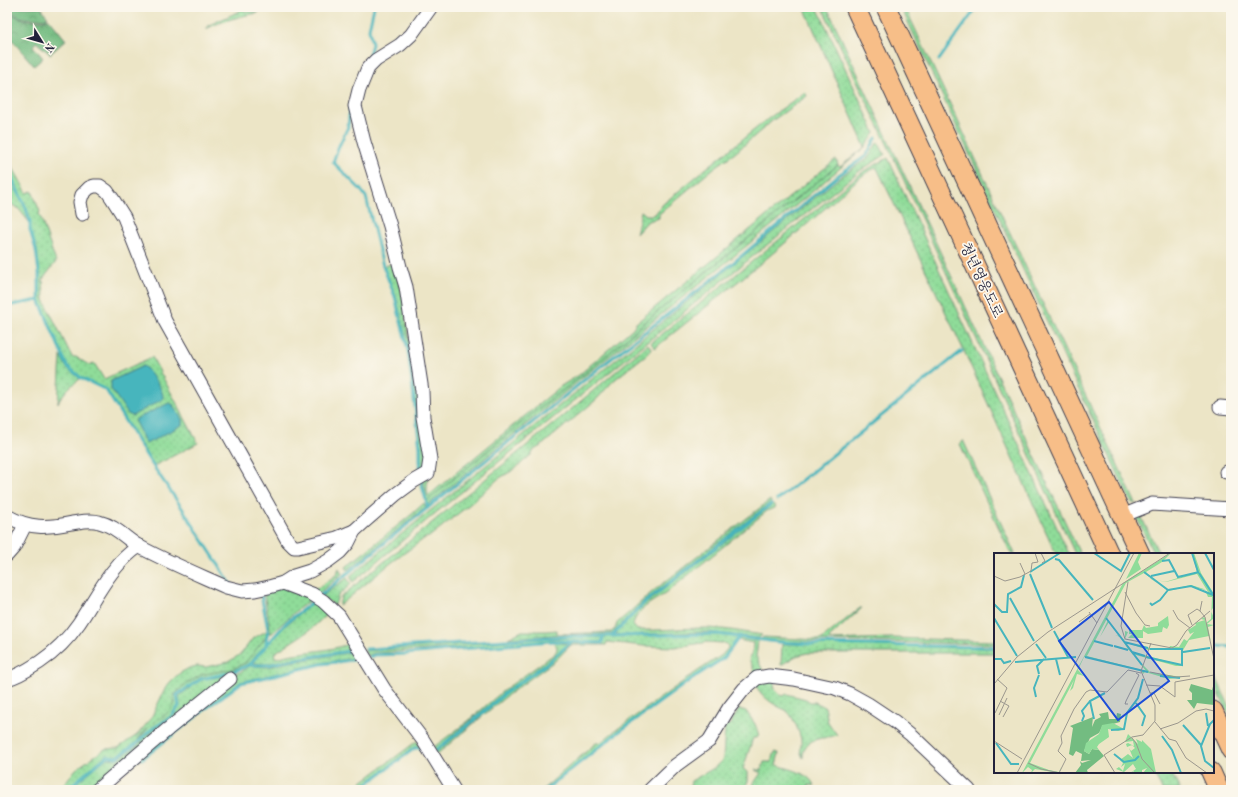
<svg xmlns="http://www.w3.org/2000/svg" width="1238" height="797" viewBox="0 0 1238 797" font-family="'Old Standard TT','Noto Serif KR',serif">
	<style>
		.grass { fill: url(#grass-dots); stroke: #587f6a; fill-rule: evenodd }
		.forest { fill: url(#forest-crowns); stroke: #4a6f5e }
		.wetland { fill: url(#wetland-marsh); stroke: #587f6a }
		.water { fill: #46b5bd; stroke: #346c7c }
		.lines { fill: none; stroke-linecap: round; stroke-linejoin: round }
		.stream { stroke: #46b5bd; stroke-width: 3 }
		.minor-casing { stroke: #403f50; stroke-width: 15 }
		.highway-casing { stroke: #403f50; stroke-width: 21 }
		.minor { stroke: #fff; stroke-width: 13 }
		.highway { stroke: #f7be88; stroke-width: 19 }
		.labels { text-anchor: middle; stroke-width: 3.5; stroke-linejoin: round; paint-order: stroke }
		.street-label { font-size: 14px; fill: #22223b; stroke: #fbf7ec }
		.inset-river { fill: none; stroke: #46b5bd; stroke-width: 2 }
		.inset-road { fill: none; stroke: #9b978e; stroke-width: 1 }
		.view { fill: #1d4ed8; fill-opacity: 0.15; stroke: #1d4ed8; stroke-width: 2 }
		.inset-edge { fill: none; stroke: #22223b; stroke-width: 2 }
	</style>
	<defs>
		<pattern id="grass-dots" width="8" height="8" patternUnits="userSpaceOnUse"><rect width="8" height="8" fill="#8fdc99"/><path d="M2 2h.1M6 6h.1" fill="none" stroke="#7bbc85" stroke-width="1.8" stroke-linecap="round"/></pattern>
		<pattern id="forest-crowns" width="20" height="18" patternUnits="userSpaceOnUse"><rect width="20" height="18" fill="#73bc81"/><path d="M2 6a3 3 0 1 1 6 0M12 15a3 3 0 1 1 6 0" fill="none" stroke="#5e986b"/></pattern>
		<pattern id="wetland-marsh" width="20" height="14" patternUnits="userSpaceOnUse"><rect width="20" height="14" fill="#8fdc99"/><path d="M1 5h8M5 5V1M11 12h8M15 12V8" fill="none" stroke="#7bbc85"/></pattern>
	</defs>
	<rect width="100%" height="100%" fill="#fbf7ec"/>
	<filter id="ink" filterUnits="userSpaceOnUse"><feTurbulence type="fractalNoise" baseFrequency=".025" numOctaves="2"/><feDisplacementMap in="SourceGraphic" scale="8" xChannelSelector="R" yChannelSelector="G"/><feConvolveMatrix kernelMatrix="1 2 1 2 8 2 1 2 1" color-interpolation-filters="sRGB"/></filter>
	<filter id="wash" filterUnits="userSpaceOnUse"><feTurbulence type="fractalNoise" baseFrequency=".012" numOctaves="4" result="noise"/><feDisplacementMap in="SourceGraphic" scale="16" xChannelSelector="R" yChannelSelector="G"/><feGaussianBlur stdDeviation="0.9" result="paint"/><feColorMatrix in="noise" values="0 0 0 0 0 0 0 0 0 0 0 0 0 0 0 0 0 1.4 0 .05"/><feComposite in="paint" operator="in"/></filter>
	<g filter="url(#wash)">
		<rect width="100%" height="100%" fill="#ece5c6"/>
		<g class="grass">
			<path d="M240,7H243L244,11L259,12L258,13C240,16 222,21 206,29L209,25L238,12L241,10Z"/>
			<polygon points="804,7 817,7 875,133 865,147"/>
			<polygon points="822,7 827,7 849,55 1080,554 1075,554 896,163"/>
			<polygon points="901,7 905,7 1136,504 1131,502"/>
			<polygon points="805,92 807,96 772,121 735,153 714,168 659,214 659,218 648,221 636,234 641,211 646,215 651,215 655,214 663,204 709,166 769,118"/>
			<polygon points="878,142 885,155 861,170 788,228 432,516 353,582 350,576 843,175 868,158"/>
			<path d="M7,157L27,193L32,191L40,212L39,213L56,262L43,279L44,300L72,357H76L89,365L94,363L104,379L152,357L198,443L154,466L107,390L81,377L73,372L68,366L63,355L40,300V273L37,249L30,230V222L26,208L7,167ZM143,366L132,416L111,381Z"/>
			<path d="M888,158L1069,554H1056L964,351L877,168C865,170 842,194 831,203C775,254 714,300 655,348L651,343L864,171Z"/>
			<polygon points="836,159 838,165 656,313 588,371 533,413 427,501 423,479 428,476 427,489 428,496 561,386 579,375 633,328 636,323"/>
			<polygon points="7,171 25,208 29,222 18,208 7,202"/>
			<polygon points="397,263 428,459 421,473 421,447 409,351 396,296 383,266"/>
			<polygon points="648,344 652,350 613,381 597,399 541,446 534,450 532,454 515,469 498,479 469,505 429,537 425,538 391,563 339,606 341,597 354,586 574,407"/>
			<path d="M61,356L66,367L80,379C70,386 64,392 58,403Z"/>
			<polygon points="963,440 1015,554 1011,554 960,444"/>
			<polygon points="770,500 771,502 643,602 612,634 553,635 508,638 522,631 547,631 557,630 557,634 611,632 615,629 617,623 652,592"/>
			<path d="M773,504L776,507L767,511L665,594C653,601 636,610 633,625L637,630C659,631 682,628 704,628C723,628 743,632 762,635L759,638L707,632L618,635L616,633L645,604Z"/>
			<polygon points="1140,514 1159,554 1154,554 1137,518"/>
			<polygon points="347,578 351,584 338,596 335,605 321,597"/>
			<polygon points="281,587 312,599 298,609 271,634 264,593"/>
			<path d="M315,601L333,613L325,616L310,630L276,652L274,654L276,658C301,650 329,653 353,642L358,649L283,660L267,664L253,663C265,641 296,617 315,601Z"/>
			<path d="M860,608H862L829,638L831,640L890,638L995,641V644L829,641C806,643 784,642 761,639L763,637L819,640L822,639Z"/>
			<polygon points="267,631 266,637 245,663 233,669 201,675 183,686 173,697 175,703 171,710 166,715 141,735 136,744 116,756 106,755 73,783 68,790 59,790 76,769 93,757 105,749 118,748 137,735 150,720 166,687 171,681 180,673 189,668 197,666 206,667 228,662 241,654 253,638"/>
			<polygon points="718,635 738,637 723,658 693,678 620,730 544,790 542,790 596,743 600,743 616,730 695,673 722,655 728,648 727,644 723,643 705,642 703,643 675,647 644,646 607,642 606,645 571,645 556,660 509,694 436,755 436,752 473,723 506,693 556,657 572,643 603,644 603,637 613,636"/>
			<polygon points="602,637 601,642 552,640 507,645 374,653 367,656 364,651 553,638"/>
			<polygon points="739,638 758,641 756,656 763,671 755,673 749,659 752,654 753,643 738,640"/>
			<path d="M553,642L568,644L548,661L505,692L435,750L431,749L467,722L504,690L554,654C558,650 558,646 553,642Z"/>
			<polygon points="782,644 995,648 995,653 807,653 796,656 781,665"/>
			<polygon points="359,651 362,657 321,663 240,682 132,766 94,790 71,790 74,785 107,758 117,759 137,746 153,730 172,718 180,706 179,696 201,680 239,673 250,666 268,667 285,663"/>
			<polygon points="1213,671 1231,710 1231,719 1213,681"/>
			<path d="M774,679C774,687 775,693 783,696L787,694L806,699L810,702H815L825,707L828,722L837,735C822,740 803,736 803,758C798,747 802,749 801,740C800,733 793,717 788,712C785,709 780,708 777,706C767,700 760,694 755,684Z"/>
			<polygon points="739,709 746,711 755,724 759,735 756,738 753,738 743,769 748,772 748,781 744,790 691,790 690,787 691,781 714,768 723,759 725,726 732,724 732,721"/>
			<polygon points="417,741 420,747 414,747 357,790 351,790"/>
			<path d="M775,752L779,753L776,765C790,769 808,772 815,786L809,785L807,790H752L754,783L761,773L755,770H762L764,762H771Z"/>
			<polygon points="1154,772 1171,772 1180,790 1162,790"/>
		</g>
		<g class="forest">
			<path d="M7,7H41L48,18C34,20 14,20 7,7Z"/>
			<path d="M7,10C19,21 34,22 49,19L66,40L50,54L36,42L33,46L43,58L34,66L7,34Z"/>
		</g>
		<g class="wetland">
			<polygon points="865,147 780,219 565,392 428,505 427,501 533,413 588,371 656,313 838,165 840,167"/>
			<polygon points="424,503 426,507 348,570 346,567 412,514"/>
			<polygon points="339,568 342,574 318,594 313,591 336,575"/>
			<path d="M266,637V644L248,664L229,673L200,678L176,695L178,706L170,716L152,728L136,744C141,736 147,728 154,722C163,716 170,713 175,703L173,697L183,686L201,675L233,669L245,663Z"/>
		</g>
		<g class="water">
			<path d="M143,366L146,368C152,376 164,389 163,399L132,416L128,414L111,389V381Z"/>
			<polygon points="169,403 174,405 173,406 182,419 182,425 146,444 134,420"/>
		</g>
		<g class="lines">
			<g class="stream">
				<polyline points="939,60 977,7"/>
				<polyline points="367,62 372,44 369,29 374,7"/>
				<polyline points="350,108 348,127 338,148 333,162 361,190 366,197 383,266 395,297 408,351 420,447 420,473"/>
				<polyline points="7,168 26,208 30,222 30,230 36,250 39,273 39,300 67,366 81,378 106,390 149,460 182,508 231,584"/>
				<polyline points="7,306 39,300"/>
				<polyline points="421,482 428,508"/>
				<polyline points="777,500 962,351"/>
				<polyline points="261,595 268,629 266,644"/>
				<polyline points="321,595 598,369 734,262 840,174 866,156 876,138"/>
				<polyline points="613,635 644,603 771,504"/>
				<polyline points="1217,646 1231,647"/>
				<polyline points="366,649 553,637 717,634 777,642 811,644 995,647"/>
				<polyline points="370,657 375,655 406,654 552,641 602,643 603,636"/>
				<polyline points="249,665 268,665 285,661 356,650"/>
				<polyline points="435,751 472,722 505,693 549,662 571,642"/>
				<polyline points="142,759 212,704 241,683 322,664 360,659"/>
				<polyline points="69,790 73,784 107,756 117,757 136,744 152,729 171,717 179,706 177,695 201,679 230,673 249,665 287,622 315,600"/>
				<polyline points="359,790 415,748 420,748 424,750"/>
				<polyline points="545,790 620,731 693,678 724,658 740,636"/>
			</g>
		</g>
	</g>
	<g filter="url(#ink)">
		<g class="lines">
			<defs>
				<g id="minor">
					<polyline points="82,214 80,202 82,195 89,188 94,186 100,186 107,191 112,198 124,217 165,321 288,541 294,547 298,547 337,538 354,531"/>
					<polyline points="1220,407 1231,408"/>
					<polyline points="1226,472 1231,472"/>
					<path d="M7,516C30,529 47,528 72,523C80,522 90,519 99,522C116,526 126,539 140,547C168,562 197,574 226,587L242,591L255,590L269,587L283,583L294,576L310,571L328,561L340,552L348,543L354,531L364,522L395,495L414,481L428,473L430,459L423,417L422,391L406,287L400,267L390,226L364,142L355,106L359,90L368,68L376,60L400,45L411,35L431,7"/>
					<polyline points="1122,516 1152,504 1231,509"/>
					<polyline points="7,555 14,547 25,525"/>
					<polyline points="283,583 312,594 323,601 339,616 384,689 423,740 454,790"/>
					<path d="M7,679C19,676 29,669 40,662C55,652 68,639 79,623C97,596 111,565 139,546"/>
					<polyline points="97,790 168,729 230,679"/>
					<polyline points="650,790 676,765 709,741 729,708 744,689 757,678 769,676 794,679 835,688 850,694 868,704 895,722 911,735 969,790"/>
				</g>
				<g id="highway">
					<polyline points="855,7 1109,554"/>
					<polyline points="886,7 1140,554"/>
					<polyline points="1213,711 1231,750"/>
					<polyline points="1211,772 1219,790"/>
				</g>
			</defs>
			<use href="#minor" class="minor-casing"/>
			<use href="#highway" class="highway-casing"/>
			<use href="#minor" class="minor"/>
			<use href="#highway" class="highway"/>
		</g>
	</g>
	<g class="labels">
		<g class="street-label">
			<text transform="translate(982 280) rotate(65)" y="5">청년영웅도로</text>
		</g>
	</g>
	<g transform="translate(994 553)">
		<rect width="220" height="220" fill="#ece5c6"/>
		<path d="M145,0H148L144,9L147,16L171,0L132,26ZM177,0L168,9L152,19L157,26L174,37L197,32L210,36L216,42L203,21L172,29L163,27L171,29L203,19L198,0H200L207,20L220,41V58L219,55L217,58L220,65L213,71L220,72L214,74L217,89L215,83L195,87L188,99L220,94L188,100V113H182L138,101L156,119L167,121L188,124L220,119L175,126L151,119L149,121L147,117L90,104L84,117L90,123L83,121L79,135L76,138L80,127L36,210L55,217L65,219L67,214L66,218L64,220L41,216L37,220L38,217L34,214L28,220L129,30ZM150,20L174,38L197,33L211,37L214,44H218L217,66L212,70L211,65L210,64L207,66L211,67L201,70L202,72L194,77L196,81L200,79L193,88L190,86L185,94L176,93L175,95L188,96V112L138,99L130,89L154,97H165L129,89L131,86L140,87L131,86L134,79L131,78V86L128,87L114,67L106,84L115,69L125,83L121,82L126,84L134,96L119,94L135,97L152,118L93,103L132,30ZM174,63L175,72L173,76L169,74L168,79L154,81L149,78V85H134L138,81H135V77H148L150,72L152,75L164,73V70ZM134,181L144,191L142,186L148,189V187L157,196L162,220H149L153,215L148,217V220H139L140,218L136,220L142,216L139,211L130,219L122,216L125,214L129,218L131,211L127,214L129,210L120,201L126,207L134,201L139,205L135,195L137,198L141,195L138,192L133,194L132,191L134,190L140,193L139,188L131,189Z" fill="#8fdc99" fill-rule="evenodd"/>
		<path d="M220,130V152L203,150L200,156L193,147H198V140L195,137L197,131L218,137ZM114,159L115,166H122L123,160L127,161L126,169L108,174L105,180L96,185L90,198L95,201L98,196L105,197L110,203L93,217L94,220H81L87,212L86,208L88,210L97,207L87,208L88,201L82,198L79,203L75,201L79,175L76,173L99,164L98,174L101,167L107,164L105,161Z" fill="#73bc81"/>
		<path d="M119,170L130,176L124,178L114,176L115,184L105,191L103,194L105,197L98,196L95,201L90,198L92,190L105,181L108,172Z" fill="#8fdc99"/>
		<path class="inset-river" d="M100,0L127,18L136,0M198,0L204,19M211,0L220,17M61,6L65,7L99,47M168,8L175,7L184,24L205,19M36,19L66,0M150,19L174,37L197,33L219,42M205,20L220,43M36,21L58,75M157,23L180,18M16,45L40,88M156,50L158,52L166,47L174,37M0,51L8,59H13L14,41L27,34L30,22M0,65L23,103M112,65L148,112M60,78L74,104M100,88L119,93M130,89L154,95M42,91L52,105M120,93L134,97M138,99L151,103M189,99L216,95M91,104L154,119M152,104L188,112V96H156M0,106H7L10,110L17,108M62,106L66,122M21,109L82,104M45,121L43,113L50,106M166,123L186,125M42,144L40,135L45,122M142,150L151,163L148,173M212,160L214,173M100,166L96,148L111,140M220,167L216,171L207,193L211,208L220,215M88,168L90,163L88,158L96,148M189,172L207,192M117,177L130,176L133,160L144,145L149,126M168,183L178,197L187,220M2,190L17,211H25M120,201L130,209L141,207L145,203"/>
		<path class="inset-road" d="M47,0L51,8L48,10M26,10L31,21M0,23L11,28L26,24L37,18L38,10L44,9L41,0M134,29L127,73L131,86L178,95L183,92L192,78L216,58M131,39L142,60L151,72L156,73M208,48L206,58L211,64L220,106M179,57L184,66L196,75M95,59L103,70M85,69L96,61M198,72L194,62L203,56L206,58M156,119L182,124L196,123M0,131L23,104L54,79L176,0M152,132L166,133L181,144V129L220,122M156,140H160L166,151M6,148L15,153L9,164M134,151H131L132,148L145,122L142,120M1,160L13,135L3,126M5,162L13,145M161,169L175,186L182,188L192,205L213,220M166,176L184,170L202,158L212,156L220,158M138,185L142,190L148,206L161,220M0,188L28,206M34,210L47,216L66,220M23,220L140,0M65,220L72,206L64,198L68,190L67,183L80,156L92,139L96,137L113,139L134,117L147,120M121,220L110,202L138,184L149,182L161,168V152L147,118L157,90"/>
		<path class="view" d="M115,49L175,128L124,167L65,88Z"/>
		<rect width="220" height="220" class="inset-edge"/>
	</g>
	<rect width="1238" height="797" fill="none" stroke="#fbf7ec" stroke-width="24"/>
	<g transform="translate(42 42) rotate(127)" stroke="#fbf7ec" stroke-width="3" paint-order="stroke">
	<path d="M0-3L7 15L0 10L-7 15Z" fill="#22223b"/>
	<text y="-6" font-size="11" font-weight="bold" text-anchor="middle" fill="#22223b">N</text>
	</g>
</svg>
